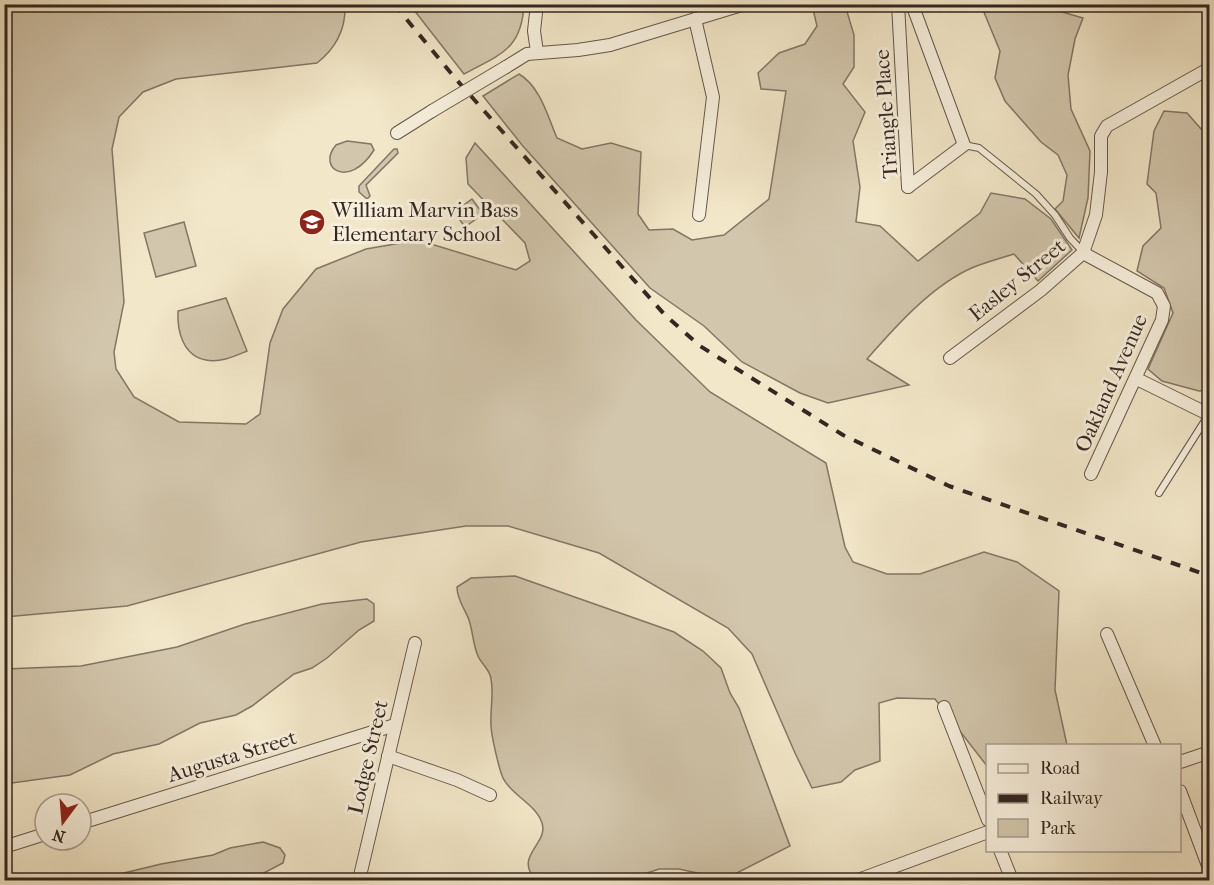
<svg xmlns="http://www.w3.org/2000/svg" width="1214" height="885" viewBox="0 0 1214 885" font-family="'IM FELL French Canon',serif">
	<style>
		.green { fill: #d2c6ac; stroke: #837666; stroke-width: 1.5 }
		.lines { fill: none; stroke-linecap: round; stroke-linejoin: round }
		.service-casing { stroke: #64574b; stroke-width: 8 }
		.minor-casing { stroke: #64574b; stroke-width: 14 }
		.service { stroke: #f7efdc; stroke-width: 6 }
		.minor { stroke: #f7efdc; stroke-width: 12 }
		.rail { stroke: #342721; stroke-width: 4; stroke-dasharray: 10 10; stroke-linecap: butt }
		.minor-bridge-casing { stroke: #64574b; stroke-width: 14; stroke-linecap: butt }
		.minor-bridge { stroke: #f7efdc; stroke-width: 12 }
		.labels { text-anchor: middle; stroke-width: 6; stroke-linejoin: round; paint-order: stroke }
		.street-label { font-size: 21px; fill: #342721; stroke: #f7efdc }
		.poi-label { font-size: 21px; fill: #342721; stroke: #f7efdc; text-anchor: start }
	</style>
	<rect width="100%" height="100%" fill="#f2e7c9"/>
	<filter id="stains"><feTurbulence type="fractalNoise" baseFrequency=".00333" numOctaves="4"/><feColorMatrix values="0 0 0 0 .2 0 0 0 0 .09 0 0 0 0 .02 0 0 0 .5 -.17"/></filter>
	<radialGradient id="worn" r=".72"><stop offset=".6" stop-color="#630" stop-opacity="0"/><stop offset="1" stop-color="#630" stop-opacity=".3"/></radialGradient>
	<g class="green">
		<path d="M524,4C522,50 499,55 464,74L410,5Z"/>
		<path d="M5,5H345C346,29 336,48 317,63L176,79L143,92L119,117L112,149L124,302L114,352L116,369L134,397L179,422L246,424L260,414L270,343L283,309L316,269L366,249L418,240L516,270L530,261L525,243L468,184L466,158L475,143L636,320L710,392L826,463L845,547L853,562L887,574H920L984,552L1017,562L1059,591L1055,690L1067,745L988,746L987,766L935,699L897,698L879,703L880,761L855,770L841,782L812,788L795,753L752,654L728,628L599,553L508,526H466L361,542L127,606L5,617Z"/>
		<path d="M812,5H845L854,35V67L843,84L865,112L853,141L860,187L856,222L880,226L918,261L980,213L991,193L1025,199L1051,219L1072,250L1038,281L1014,254C1001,258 987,262 974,267C933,284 895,327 867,359L909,385L828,403L800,393L742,362L704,326L650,288L522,145L483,96L519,74C540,86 548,117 557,138L582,149L611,143L641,152L638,214L649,230L673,229L692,240L724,235L769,199L786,91L761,89L758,73L779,53L805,44L817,26Z"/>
		<polygon points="981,5 1038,5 1083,18 1075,39 1068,75 1071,109 1090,151 1088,198 1079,238 1055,209 1063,201 1067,175 1058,155 1041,142 1005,101 995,78 1000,51"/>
		<polygon points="1164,111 1187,113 1202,130 1209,131 1209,390 1199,391 1162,381 1148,369 1173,313 1164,288 1137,271 1143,246 1161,228 1156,193 1147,184 1154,131"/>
		<path d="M347,141L371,144L374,150C349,190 316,168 336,145Z"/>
		<polygon points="394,149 397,149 398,153 366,185 370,196 367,199 359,192 359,186"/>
		<polygon points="472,199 483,214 465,227 454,212"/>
		<polygon points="184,222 196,266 156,277 144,233"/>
		<path d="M226,298L247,351C235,356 220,363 206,360C183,356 177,331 178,311Z"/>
		<path d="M515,576L674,632L703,651L721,668L730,693L739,708L790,846L725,879L679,869H659L626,880H536C513,856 549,844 542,823C536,804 511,795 503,778C499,769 491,735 491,725C490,710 494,694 491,679C490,669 482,665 478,656C473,645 473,632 469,620C465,609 457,600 457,587L471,578Z"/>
		<polygon points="367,599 374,604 374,621 359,630 327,658 312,668 294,674 252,706 236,715 200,723 159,744 113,754 70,775 5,784 5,669 81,666 177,647 245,624 322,604"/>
		<polygon points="263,842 280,848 285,855 283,863 260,875 213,880 95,880 161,864 213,855 230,848"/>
	</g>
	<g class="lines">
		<defs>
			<g id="service">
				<polyline points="964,145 979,148 1036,194 1055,215 1070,238 1083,252"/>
				<polyline points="1159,493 1209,414"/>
			</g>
			<g id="minor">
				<polyline points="898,4 908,187"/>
				<polyline points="695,19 713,97 699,215"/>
				<polyline points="537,52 534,31 537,4"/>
				<polyline points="506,67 527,54 578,50 610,45 745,4"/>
				<polyline points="397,133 432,111"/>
				<polyline points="908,187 964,145 912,4"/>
				<polyline points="1083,253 1157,293 1164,306 1162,320 1091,474"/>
				<polyline points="950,358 1041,290 1083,253 1096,215 1101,172 1101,136 1107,126 1210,68"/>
				<polyline points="1137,379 1210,415"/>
				<polyline points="1107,634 1155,746"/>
				<polyline points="944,707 988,820"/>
				<polyline points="388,756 457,780 490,795"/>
				<polyline points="1180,762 1210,752"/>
				<polyline points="1180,791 1210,871"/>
				<polyline points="81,823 395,725"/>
				<polyline points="4,847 45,834"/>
				<polyline points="1000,850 1012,880"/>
				<polyline points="359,880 415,643"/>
				<polyline points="858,880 988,832"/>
			</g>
		</defs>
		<use href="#service" class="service-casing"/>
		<use href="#minor" class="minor-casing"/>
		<use href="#service" class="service"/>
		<use href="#minor" class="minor"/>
		<polyline class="rail" points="394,4 455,78 664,314 700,346 843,435 949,486 1210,576"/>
		<defs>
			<polyline id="minor-bridge" points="432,111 506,67"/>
		</defs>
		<use href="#minor-bridge" class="minor-bridge-casing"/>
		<use href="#minor-bridge" class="minor-bridge"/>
	</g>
	<defs>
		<symbol id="school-disc" viewBox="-11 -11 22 22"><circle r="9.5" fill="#8f2418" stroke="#f7efdc"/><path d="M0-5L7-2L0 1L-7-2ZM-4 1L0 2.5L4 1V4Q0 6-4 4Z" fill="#fff"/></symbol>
	</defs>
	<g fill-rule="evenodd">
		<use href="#school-disc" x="297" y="207" width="30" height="30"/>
	</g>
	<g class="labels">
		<g class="street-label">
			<text transform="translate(886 114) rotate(-94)" y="7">Triangle Place</text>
			<text transform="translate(1017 280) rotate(-39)" y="7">Easley Street</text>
			<text transform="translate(1111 383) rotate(-66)" y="7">Oakland Avenue</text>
			<text transform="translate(232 756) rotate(-17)" y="7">Augusta Street</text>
			<text transform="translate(368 757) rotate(-77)" y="7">Lodge Street</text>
		</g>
		<g class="poi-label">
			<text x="332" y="217">William Marvin Bass<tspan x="332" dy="24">Elementary School</tspan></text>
		</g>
	</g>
	<rect width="1214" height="885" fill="none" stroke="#f2e7c9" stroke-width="24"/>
	<rect x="6" y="6" width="1202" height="873" fill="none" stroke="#342721" stroke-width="3"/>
	<rect x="12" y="12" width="1190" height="861" fill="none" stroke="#342721" stroke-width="1.5"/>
	<rect x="986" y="744" width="195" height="108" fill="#f7efdc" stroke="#a99f91" stroke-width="1.5"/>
	<rect x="998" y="764" width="30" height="9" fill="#f7efdc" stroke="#a99f91" stroke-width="1.5"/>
	<text x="1040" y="774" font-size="18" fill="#342721">Road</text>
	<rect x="998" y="794" width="30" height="9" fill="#342721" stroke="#a99f91" stroke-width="1.5"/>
	<text x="1040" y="804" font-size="18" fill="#342721">Railway</text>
	<rect x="998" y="819" width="30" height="18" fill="#d2c6ac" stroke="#a99f91" stroke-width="1.5"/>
	<text x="1040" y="834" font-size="18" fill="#342721">Park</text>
	<g transform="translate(63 822) rotate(196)"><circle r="28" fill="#f7efdc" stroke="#a99f91" stroke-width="1.5"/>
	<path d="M0-4.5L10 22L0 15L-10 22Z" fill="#8f2418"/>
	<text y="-9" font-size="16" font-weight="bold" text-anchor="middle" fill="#342721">N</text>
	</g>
	<rect width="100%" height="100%" filter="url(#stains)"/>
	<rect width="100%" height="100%" fill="url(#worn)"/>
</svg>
